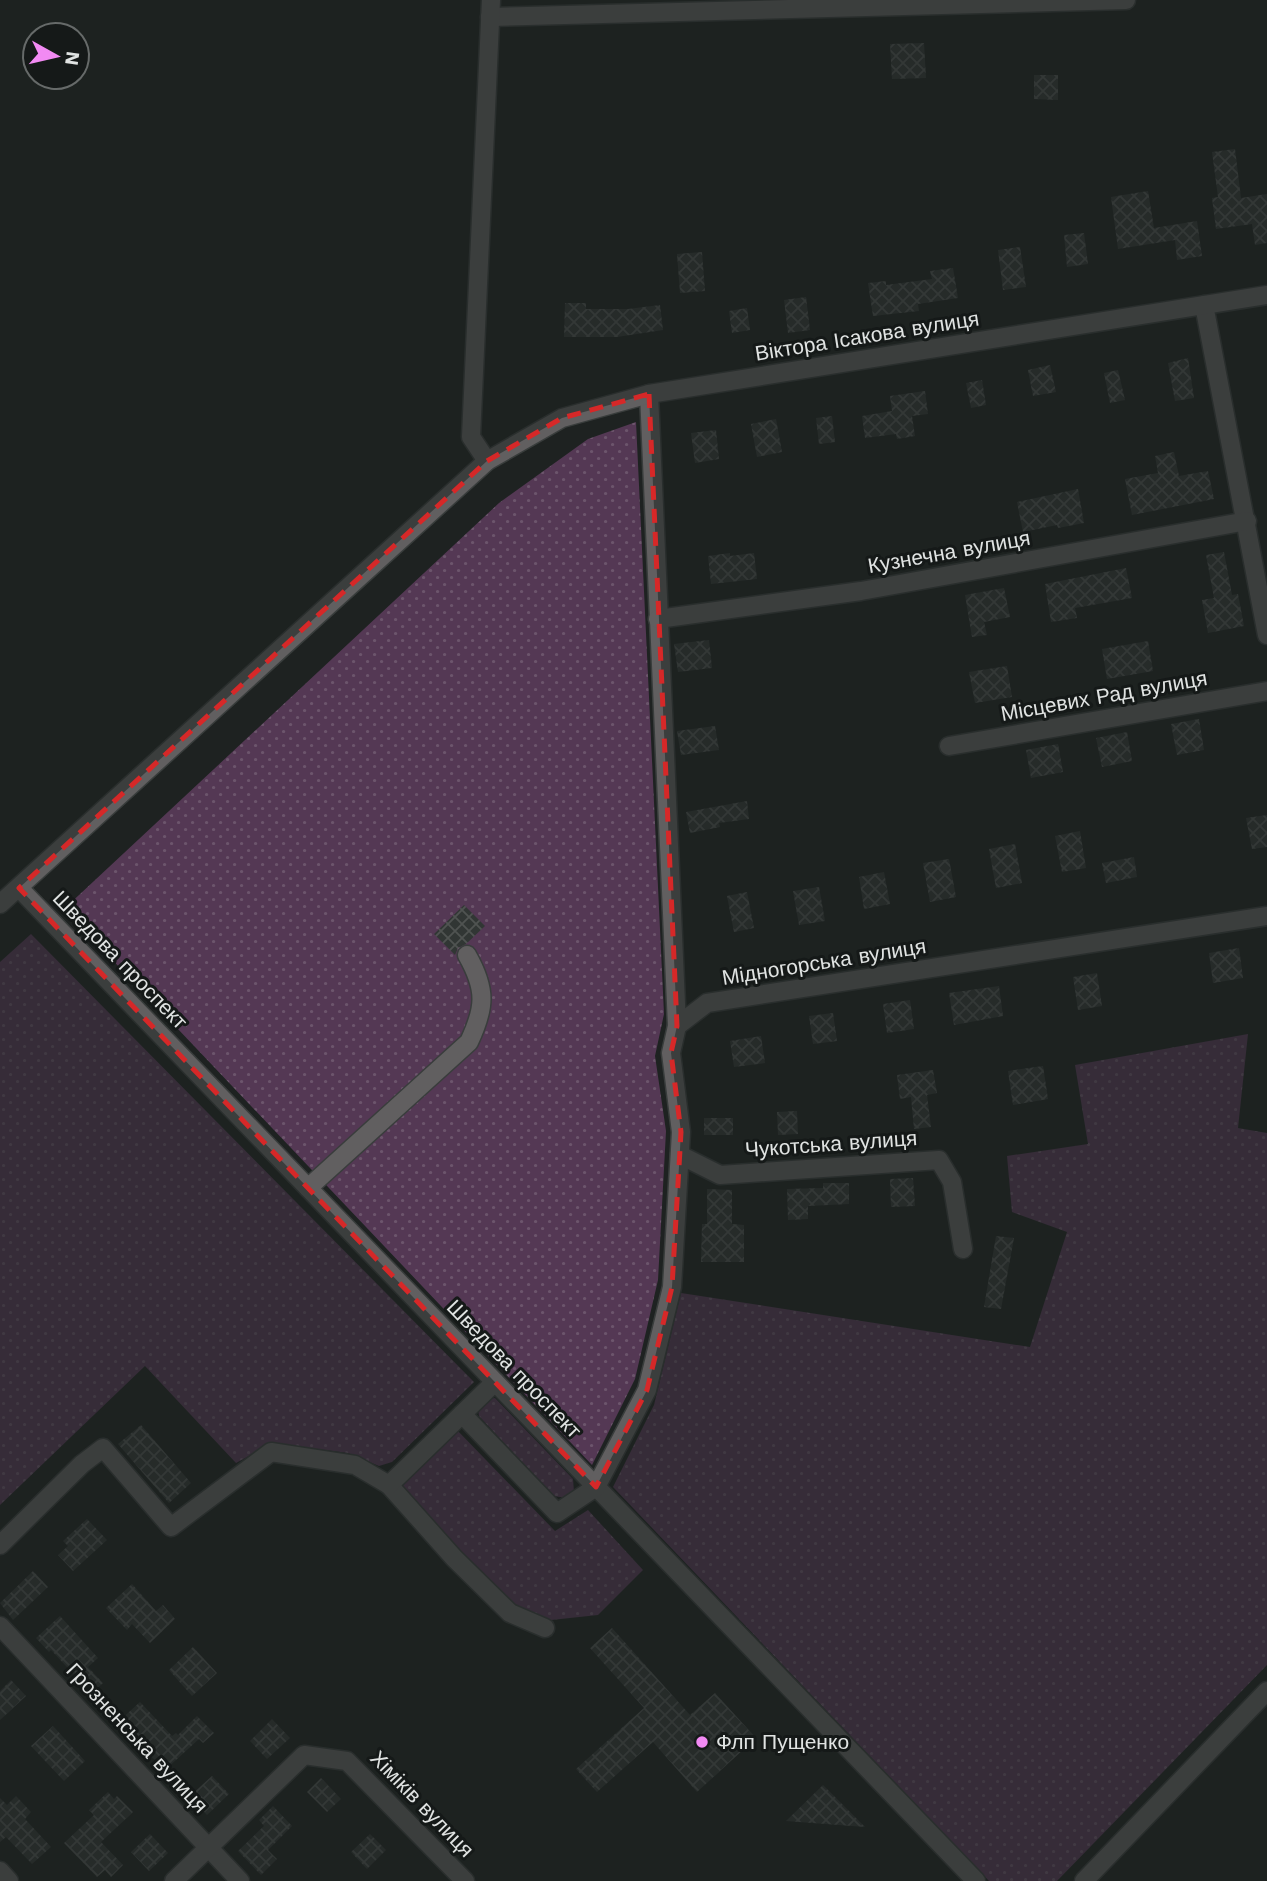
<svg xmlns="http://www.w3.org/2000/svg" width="1267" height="1881" viewBox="0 0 1267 1881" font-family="'Work Sans',sans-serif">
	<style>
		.grass { fill: url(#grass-dots) }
		.building { fill: url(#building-cross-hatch) }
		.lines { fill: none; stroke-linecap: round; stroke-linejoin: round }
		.minor-casing { stroke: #393d3c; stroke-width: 21 }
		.minor { stroke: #615f60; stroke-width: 18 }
		.marked { fill: none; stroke: #d62828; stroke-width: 5; stroke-dasharray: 14 9; stroke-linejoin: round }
		.poi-dot { fill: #f28af3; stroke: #151918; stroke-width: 2.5 }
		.labels { text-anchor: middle; stroke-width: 6; stroke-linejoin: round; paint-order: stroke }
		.street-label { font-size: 21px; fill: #e0e3e2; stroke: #151918 }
		.poi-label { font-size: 21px; fill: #e0e3e2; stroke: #151918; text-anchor: start }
	</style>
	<defs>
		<pattern id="grass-dots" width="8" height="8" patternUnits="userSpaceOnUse" patternTransform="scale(1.75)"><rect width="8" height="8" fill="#543854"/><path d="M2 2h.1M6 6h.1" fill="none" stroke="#6c556c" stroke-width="1.8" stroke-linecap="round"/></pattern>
		<pattern id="building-cross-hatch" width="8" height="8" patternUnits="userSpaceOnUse" patternTransform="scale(1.75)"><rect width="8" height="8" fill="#313634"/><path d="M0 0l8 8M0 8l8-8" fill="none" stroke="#4f5351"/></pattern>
	</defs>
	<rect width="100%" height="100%" fill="#1e2221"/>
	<g class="grass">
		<polygon points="636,422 664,1014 655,1056 666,1131 658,1280 635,1379 592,1465 64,909 499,503 588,439"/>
		<polygon points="31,934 474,1382 392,1462 379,1466 348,1453 272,1443 236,1463 145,1366 0,1505 0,962"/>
		<polygon points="1248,1034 1238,1128 1267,1133 1267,1665 1057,1881 989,1881 613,1487 654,1405 681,1293 1030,1347 1067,1232 1012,1212 1007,1156 1088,1144 1075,1065"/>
		<polygon points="495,1398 573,1479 574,1492 567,1498 553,1496 479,1416 478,1409 486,1399"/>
		<polygon points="456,1429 555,1531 588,1510 643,1570 598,1615 542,1621 513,1607 401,1492 400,1486"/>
	</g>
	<g class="building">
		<polygon points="924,43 926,78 892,79 890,44"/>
		<polygon points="1034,75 1058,75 1058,100 1034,99"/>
		<polygon points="1235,149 1241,198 1267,194 1267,243 1255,245 1252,224 1216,229 1212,198 1218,197 1212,152"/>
		<polygon points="1148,191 1154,228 1197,221 1202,256 1177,260 1175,240 1118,249 1111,197"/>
		<polygon points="1084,233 1088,264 1067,267 1064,235"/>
		<polygon points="1020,247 1026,287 1003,290 998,250"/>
		<polygon points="702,252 705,291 680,293 677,254"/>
		<polygon points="953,268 958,298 918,304 919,311 873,316 868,283 886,281 886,285 932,279 930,271"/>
		<polygon points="806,297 810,330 788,333 784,300"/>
		<polygon points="565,303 586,303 586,309 628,309 660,305 663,330 617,337 564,337"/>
		<polygon points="747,308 750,330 732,333 729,311"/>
		<polygon points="1188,358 1194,398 1175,401 1168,363"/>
		<polygon points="1050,365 1056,392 1033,396 1028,370"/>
		<polygon points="1118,370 1125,400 1110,403 1104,373"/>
		<polygon points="982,380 986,405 971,408 966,383"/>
		<polygon points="925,391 928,414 912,416 915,436 897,439 896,434 865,438 862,416 892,411 890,396"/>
		<polygon points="832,416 835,442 819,444 816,418"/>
		<polygon points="776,419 782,452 757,457 751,424"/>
		<polygon points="716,430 719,459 695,463 691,433"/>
		<polygon points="1174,452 1179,476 1208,471 1214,499 1132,515 1125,479 1158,473 1155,456"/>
		<polygon points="1078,489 1084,523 1058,528 1057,525 1023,532 1017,502"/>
		<polygon points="1224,552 1232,595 1238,594 1244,626 1208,633 1202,600 1214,598 1206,555"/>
		<polygon points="730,553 730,556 754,553 757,579 711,584 708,556"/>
		<polygon points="1126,568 1132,598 1075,608 1077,618 1051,622 1045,584"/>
		<polygon points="1004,588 1010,617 984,622 987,635 972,637 965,595"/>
		<polygon points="709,640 712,668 678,672 674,644"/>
		<polygon points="1148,641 1153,671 1107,679 1102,649"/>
		<polygon points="1007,666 1012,697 975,703 969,672"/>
		<polygon points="1199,719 1204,750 1177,755 1171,724"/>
		<polygon points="715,726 719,750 681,755 677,731"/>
		<polygon points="1127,732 1132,761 1102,767 1096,738"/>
		<polygon points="1058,744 1063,772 1031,778 1026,750"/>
		<polygon points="747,801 749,819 719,823 720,827 690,833 686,812"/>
		<polygon points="1267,815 1267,847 1252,849 1246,818"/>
		<polygon points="1080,831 1086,868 1062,872 1055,836"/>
		<polygon points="1015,844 1022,883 996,888 989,849"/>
		<polygon points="1134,857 1137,877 1106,883 1102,863"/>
		<polygon points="949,859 956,897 930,902 923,863"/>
		<polygon points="884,872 890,904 864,909 859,877"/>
		<polygon points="819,887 825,921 799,925 793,891"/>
		<polygon points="747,892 754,928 734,932 727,896"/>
		<polygon points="464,905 485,926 466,944 458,948 455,955 434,934"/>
		<polygon points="1239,948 1243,978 1213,983 1209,953"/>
		<polygon points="1097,973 1102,1006 1078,1010 1073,977"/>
		<polygon points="999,986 1003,1016 954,1025 949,993"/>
		<polygon points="910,1000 914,1029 887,1033 883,1004"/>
		<polygon points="833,1013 837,1041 813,1044 809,1016"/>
		<polygon points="761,1036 765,1063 734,1067 730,1041"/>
		<polygon points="1043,1066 1048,1099 1013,1105 1008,1071"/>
		<polygon points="933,1070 937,1093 927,1095 931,1127 914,1129 911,1097 900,1099 897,1075"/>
		<polygon points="797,1111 798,1134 778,1135 777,1112"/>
		<rect x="704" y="1118" width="29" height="17"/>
		<polygon points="913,1178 915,1206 891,1207 890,1179"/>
		<polygon points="823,1183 849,1183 849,1204 808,1206 808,1219 788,1220 787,1189 823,1188"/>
		<polygon points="707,1189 732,1190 732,1224 744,1225 744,1262 701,1262 702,1224 707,1224"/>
		<polygon points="996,1236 1014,1238 1001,1309 984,1307"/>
		<polygon points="141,1425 191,1483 169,1503 118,1444"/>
		<polygon points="87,1519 107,1540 73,1571 58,1555 68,1546 63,1541"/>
		<polygon points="33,1571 48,1587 13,1620 0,1603"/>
		<polygon points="132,1584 156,1611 163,1605 175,1619 150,1643 132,1624 127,1630 106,1608"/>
		<polygon points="60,1616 98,1658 88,1667 103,1683 89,1696 79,1684 81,1682 51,1650 49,1652 36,1638"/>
		<polygon points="612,1628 690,1715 715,1693 756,1738 697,1792 653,1742 597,1792 576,1769 644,1708 590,1648"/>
		<polygon points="193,1647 217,1673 192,1696 169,1670"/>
		<polygon points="11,1680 26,1696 0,1720 0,1691"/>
		<polygon points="140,1702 172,1736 176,1733 178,1735 197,1716 214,1733 203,1743 199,1739 165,1770 117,1723"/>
		<polygon points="272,1719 290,1738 267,1759 250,1741"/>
		<polygon points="53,1726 85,1761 64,1781 31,1746"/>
		<polygon points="212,1776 229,1794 207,1815 190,1796"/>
		<polygon points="321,1778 341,1799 327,1812 307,1792"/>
		<polygon points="823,1785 865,1827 786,1821"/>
		<polygon points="108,1792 114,1799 117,1796 133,1812 101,1842 123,1865 111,1877 105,1870 97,1877 64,1843 94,1815 89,1810"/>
		<polygon points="16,1796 31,1812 25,1819 51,1847 32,1864 6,1837 0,1842 0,1798 7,1805"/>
		<polygon points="273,1806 292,1826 268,1850 277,1859 261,1875 238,1851 264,1826 259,1820"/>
		<polygon points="150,1834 168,1853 149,1871 131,1852"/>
		<polygon points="370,1834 386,1850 367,1869 351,1852"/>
	</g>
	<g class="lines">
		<defs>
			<g id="minor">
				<polyline points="490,17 1126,0"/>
				<polyline points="1204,305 1267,635"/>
				<polyline points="649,394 677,1026"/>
				<polyline points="487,461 471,437 491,0"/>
				<polyline points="658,619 861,591 1247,521"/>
				<polyline points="949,746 1267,691"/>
				<polyline points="19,888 976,1881"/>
				<polyline points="0,904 487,461 562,418 649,394 1267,295"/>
				<polyline points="680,1155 720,1175 939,1160 952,1182 963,1249"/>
				<path d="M308,1188L469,1042C485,1008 487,990 467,955"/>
				<polyline points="462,1414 557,1513 596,1487 647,1390 672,1287 681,1132 671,1053 677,1026 707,1003 1267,916"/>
				<polyline points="389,1485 454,1558 510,1613 545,1628"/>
				<polyline points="0,1545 82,1464 103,1448 171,1527 271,1452 355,1465 389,1485 495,1382"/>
				<polyline points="0,1626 240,1881"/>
				<polyline points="0,1871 9,1881"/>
				<polyline points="174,1881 304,1755 347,1761 465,1881"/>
				<polyline points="1084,1881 1267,1691"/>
			</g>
		</defs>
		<use href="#minor" class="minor-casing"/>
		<use href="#minor" class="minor"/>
	</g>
	<path d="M0 0H1267V1881H0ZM649,394L677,1026L671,1053L681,1132L672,1287L647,1390L596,1487L19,888L487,461L562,418Z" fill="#1e2221" fill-opacity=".55" fill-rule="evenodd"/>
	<path class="marked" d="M649,394L677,1026L671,1053L681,1132L672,1287L647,1390L596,1487L19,888L487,461L562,418Z"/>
	<circle class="poi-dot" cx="702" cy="1742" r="7"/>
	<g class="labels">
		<g class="street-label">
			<text transform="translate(867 336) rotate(-9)" y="7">Віктора Ісакова вулиця</text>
			<text transform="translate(949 552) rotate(-10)" y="7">Кузнечна вулиця</text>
			<text transform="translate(1104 696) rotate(-10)" y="7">Місцевих Рад вулиця</text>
			<text transform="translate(120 960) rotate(46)" y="7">Шведова проспект</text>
			<text transform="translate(824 962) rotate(-9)" y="7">Мідногорська вулиця</text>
			<text transform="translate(831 1144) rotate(-4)" y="7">Чукотська вулиця</text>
			<text transform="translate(514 1369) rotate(46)" y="7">Шведова проспект</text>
			<text transform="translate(137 1738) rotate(47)" y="7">Грозненська вулиця</text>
			<text transform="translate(422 1804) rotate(46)" y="7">Хіміків вулиця</text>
		</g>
		<g class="poi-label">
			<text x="716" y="1749">Флп Пущенко</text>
		</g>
	</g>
	<g transform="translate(56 56) rotate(98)"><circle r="33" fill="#151918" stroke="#666a69" stroke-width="2"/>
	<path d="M0-5L12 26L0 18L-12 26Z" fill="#f28af3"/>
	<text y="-10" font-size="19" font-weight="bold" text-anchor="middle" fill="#e0e3e2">N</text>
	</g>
</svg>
